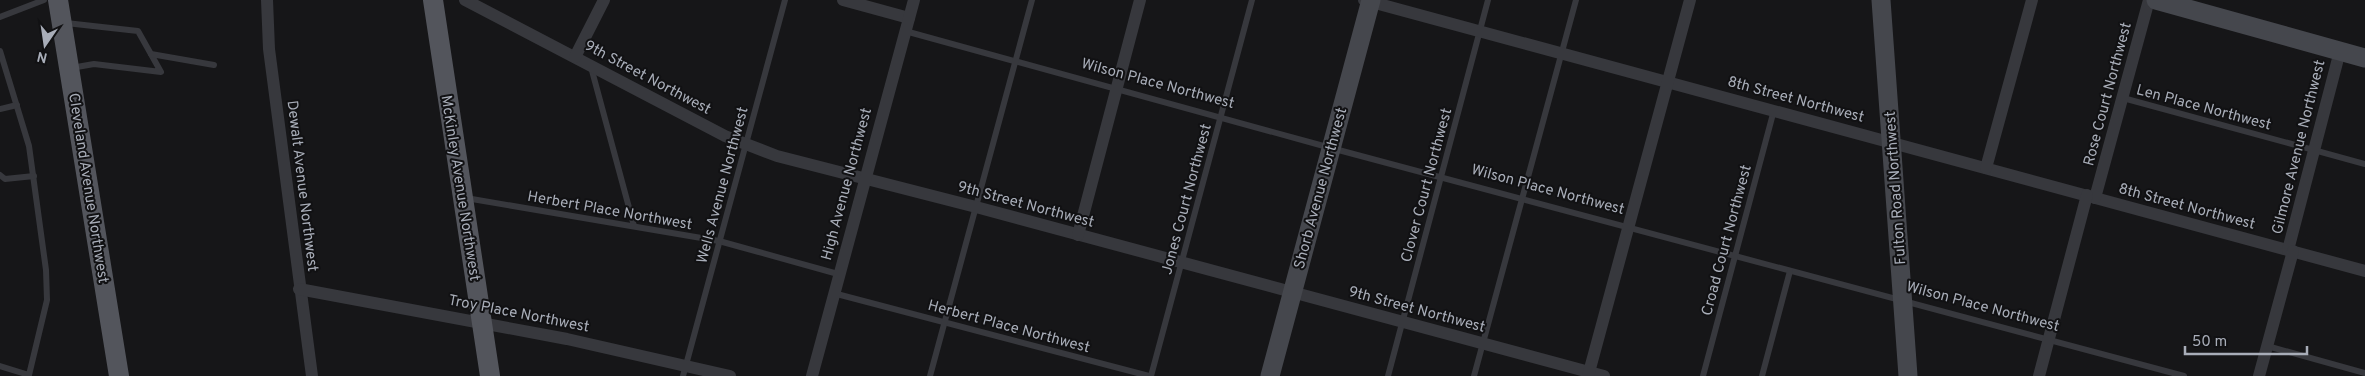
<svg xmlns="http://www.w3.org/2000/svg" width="2365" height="376" viewBox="0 0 2365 376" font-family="Overpass,sans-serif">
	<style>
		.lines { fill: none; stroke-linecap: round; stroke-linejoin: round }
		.lane { stroke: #37383d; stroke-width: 6 }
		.street { stroke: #37383d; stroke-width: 12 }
		.secondary { stroke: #45474d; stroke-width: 19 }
		.primary { stroke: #53555c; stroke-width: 20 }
		.labels { text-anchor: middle; stroke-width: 4; stroke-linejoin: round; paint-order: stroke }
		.street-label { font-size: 15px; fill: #a8adb8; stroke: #111113 }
	</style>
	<rect width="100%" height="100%" fill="#161618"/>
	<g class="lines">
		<g class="lane">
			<polyline points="0,17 44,0"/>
			<polyline points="66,23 138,31 161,72 94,64 71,68"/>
			<polyline points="905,31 1331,148 2184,376"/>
			<polyline points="0,51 29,146 46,270 47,300 29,375 0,366"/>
			<polyline points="151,54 214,65"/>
			<polyline points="591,67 634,226"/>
			<polyline points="2123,98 2365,164"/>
			<polyline points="0,109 17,105"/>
			<polyline points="0,175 5,179 34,176"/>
			<polyline points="466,198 719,241 838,274"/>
			<polyline points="833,293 1149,376"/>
			<polyline points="2267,346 2365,373"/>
			<polyline points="683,376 785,0"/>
			<polyline points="930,376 1032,0"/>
			<polyline points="1151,376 1252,0"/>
			<polyline points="1388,376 1488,0"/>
			<polyline points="1474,376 1576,0"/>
			<polyline points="1703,376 1774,110"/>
			<polyline points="1762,376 1790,271"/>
		</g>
		<g class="street">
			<polyline points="267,0 269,49 312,376"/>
			<polyline points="465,0 725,136 777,156 976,207 1604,376"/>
			<polyline points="843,0 909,18"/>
			<polyline points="1364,0 2365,271"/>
			<polyline points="575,57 604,0"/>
			<polyline points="1986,168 2032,0"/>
			<polyline points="2095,198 2149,0"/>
			<polyline points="1078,235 1140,0"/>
			<polyline points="2288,250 2340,51"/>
			<polyline points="299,289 567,339 730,376"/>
			<polyline points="812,376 914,0"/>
			<polyline points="1588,376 1690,0"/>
			<polyline points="2039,376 2087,195"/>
			<polyline points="2259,376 2293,251"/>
		</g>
		<g class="secondary">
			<polyline points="1881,0 1908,376"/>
			<polyline points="2156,0 2365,58"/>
			<polyline points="1270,376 1371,0"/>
		</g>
		<g class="primary">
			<polyline points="58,0 119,376"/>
			<polyline points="433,0 490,376"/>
		</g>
	</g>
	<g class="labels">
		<g class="street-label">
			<text transform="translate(648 77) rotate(28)" y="5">9th Street Northwest</text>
			<text transform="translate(1158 83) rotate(15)" y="5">Wilson Place Northwest</text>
			<text transform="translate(2107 94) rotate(-75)" y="5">Rose Court Northwest</text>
			<text transform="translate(1796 99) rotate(15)" y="5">8th Street Northwest</text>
			<text transform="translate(2204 107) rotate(15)" y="5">Len Place Northwest</text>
			<text transform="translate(2298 147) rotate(-76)" y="5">Gilmore Avenue Northwest</text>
			<text transform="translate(846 184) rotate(-75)" y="5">High Avenue Northwest</text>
			<text transform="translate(722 185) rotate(-75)" y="5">Wells Avenue Northwest</text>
			<text transform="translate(1426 185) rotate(-75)" y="5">Clover Court Northwest</text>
			<text transform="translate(303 186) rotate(83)" y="5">Dewalt Avenue Northwest</text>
			<text transform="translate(89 188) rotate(81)" y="5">Cleveland Avenue Northwest</text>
			<text transform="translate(461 188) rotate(81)" y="5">McKinley Avenue Northwest</text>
			<text transform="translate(1320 188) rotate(-75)" y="5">Shorb Avenue Northwest</text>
			<text transform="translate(1895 188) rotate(-94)" y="5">Fulton Road Northwest</text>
			<text transform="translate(1548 189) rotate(15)" y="5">Wilson Place Northwest</text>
			<text transform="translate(1186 199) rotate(-75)" y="5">Jones Court Northwest</text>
			<text transform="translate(1026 204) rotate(15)" y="5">9th Street Northwest</text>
			<text transform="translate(2187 206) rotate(15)" y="5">8th Street Northwest</text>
			<text transform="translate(610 210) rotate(10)" y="5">Herbert Place Northwest</text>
			<text transform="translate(1726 240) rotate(-75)" y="5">Croad Court Northwest</text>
			<text transform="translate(1983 306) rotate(15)" y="5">Wilson Place Northwest</text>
			<text transform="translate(1417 309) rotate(15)" y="5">9th Street Northwest</text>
			<text transform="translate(519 313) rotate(11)" y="5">Troy Place Northwest</text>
			<text transform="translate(1009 326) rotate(15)" y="5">Herbert Place Northwest</text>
		</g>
	</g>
	<g transform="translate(45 45) rotate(193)" stroke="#111113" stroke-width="4" paint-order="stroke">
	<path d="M0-4L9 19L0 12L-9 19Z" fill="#a8adb8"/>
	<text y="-8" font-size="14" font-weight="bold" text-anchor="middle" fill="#a8adb8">N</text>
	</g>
	<path d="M2185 346v8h122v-8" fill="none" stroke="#a8adb8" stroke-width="2.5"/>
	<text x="2192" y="346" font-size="15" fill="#a8adb8" stroke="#111113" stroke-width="4" paint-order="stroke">50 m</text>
</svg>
